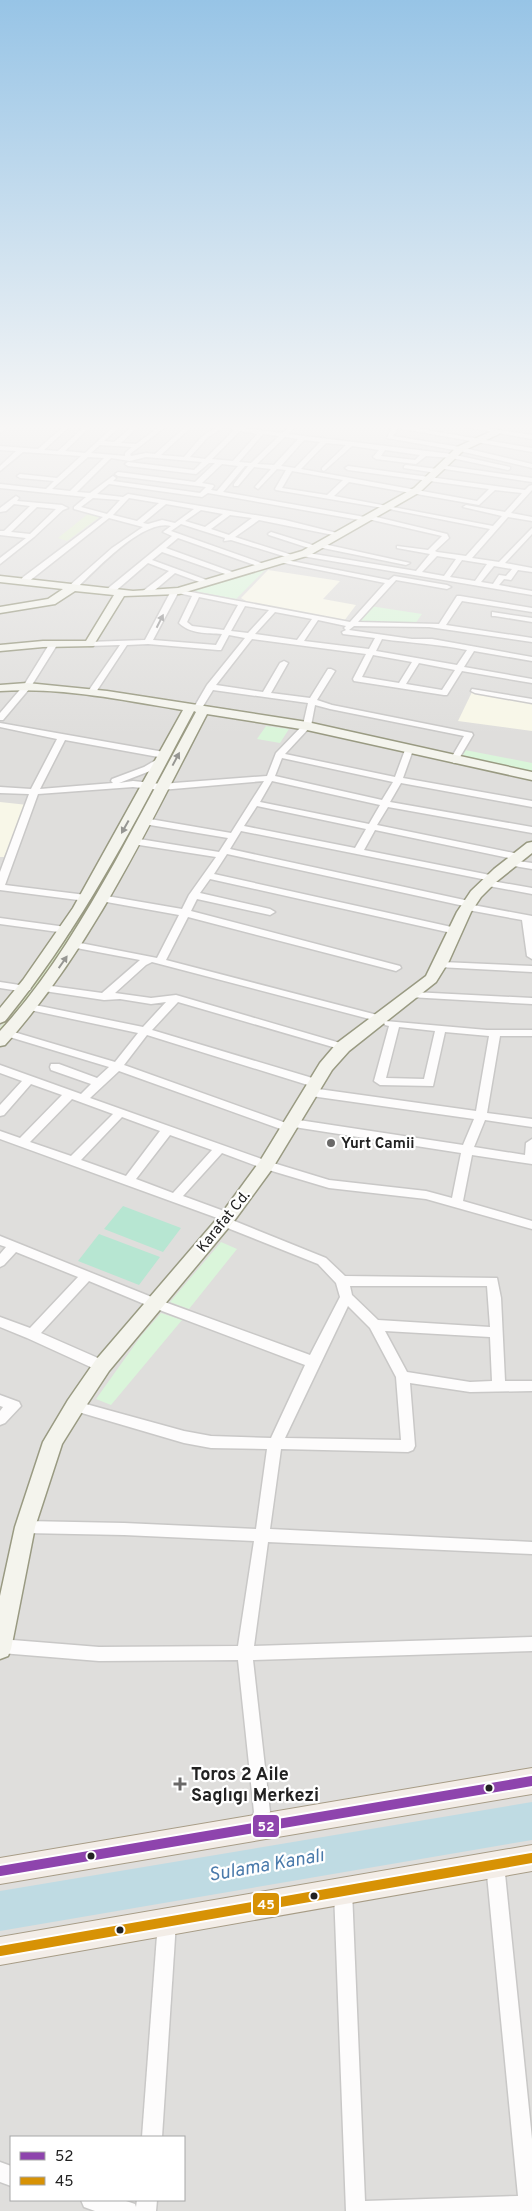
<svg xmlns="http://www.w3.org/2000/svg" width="532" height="2211" viewBox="0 0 532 2211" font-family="Overpass,sans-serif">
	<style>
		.residential { fill: #dfdedc; fill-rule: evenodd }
		.education { fill: #f8f7e8 }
		.grass { fill: #ddeccb }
		.park { fill: #daf5da }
		.pitch { fill: #b7e6d2 }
		.water { fill: #bfdbe3 }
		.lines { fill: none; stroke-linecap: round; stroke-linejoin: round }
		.street-casing { stroke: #c9c8c7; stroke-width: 3 }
		.secondary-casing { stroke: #999a82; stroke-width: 3 }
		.primary-casing { stroke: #a79c86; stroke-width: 2 }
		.street { fill: #fdfcfc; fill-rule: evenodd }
		.secondary { fill: #f4f4ed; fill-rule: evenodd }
		.primary { fill: #f3ede7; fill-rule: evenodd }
		.bus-1-casing { stroke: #fff; stroke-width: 14 }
		.bus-2-casing { stroke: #fff; stroke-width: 14 }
		.bus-1 { stroke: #8e44ad; stroke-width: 10 }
		.bus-2 { stroke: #d79205; stroke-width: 10 }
		.oneway { fill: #9a9a9a }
		.oneway2 { fill: #969692 }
		.poi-dot { fill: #6a6968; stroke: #fff; stroke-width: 2 }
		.bus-dot { fill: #222; stroke: #fff; stroke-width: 2 }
		.labels { text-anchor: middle; stroke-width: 4.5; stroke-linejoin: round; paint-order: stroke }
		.poi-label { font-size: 15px; font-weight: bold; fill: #222; stroke: #fff; text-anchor: start }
		.street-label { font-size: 15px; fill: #222; stroke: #fff }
		.near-poi-label { font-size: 18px; font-weight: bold; fill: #222; stroke: #fff; text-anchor: start }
		.near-water-label { font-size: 19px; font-style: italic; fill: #4a7aab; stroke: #fff }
		.line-badge { stroke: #fff; stroke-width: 2 }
		.badge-label { font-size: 14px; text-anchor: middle; font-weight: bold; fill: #fff }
	</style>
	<rect width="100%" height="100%" fill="#f0eeeb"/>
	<path class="residential" d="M0,427H532V2211H0ZM11,2137H184V2200H11Z"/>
	<g class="education">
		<polygon points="268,570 340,581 323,599 356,605 344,621 251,604 241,598"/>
		<polygon points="472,692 532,703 532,731 458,721"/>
		<polygon points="0,802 28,805 4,857 0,857"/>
	</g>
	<g class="grass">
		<polygon points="89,513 101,516 67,541 58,538"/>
		<path d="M151,789L156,790L53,970L0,1034V1027C63,957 107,872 151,789Z"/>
	</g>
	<g class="park">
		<polygon points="257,569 266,569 236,599 189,590"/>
		<polygon points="370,606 422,614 415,624 358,621"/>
		<polygon points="266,726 289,729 280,743 257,739"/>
		<polygon points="465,750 532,763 532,774 460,759"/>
		<polygon points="221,1242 237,1249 189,1309 170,1302"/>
		<polygon points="161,1313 182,1320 111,1405 96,1399 141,1336"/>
	</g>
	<g class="pitch">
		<polygon points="123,1206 181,1228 163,1252 104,1229"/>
		<polygon points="99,1234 160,1257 139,1285 78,1261"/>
	</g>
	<polygon class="water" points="532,1802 532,1840 0,1931 0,1891"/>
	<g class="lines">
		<defs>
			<g id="street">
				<polygon points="1,427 7,427 0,433 0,428"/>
				<path d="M63,427H69L44,450L58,451L84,427H90L65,451L85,453L113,427H119L104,441L114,442L132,427H138L121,443L136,444L159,427H165L130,454L131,456L146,453L155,454L185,427H191L161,455L184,457C195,445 206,427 224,427L208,437L190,457L205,459L234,430L228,427H243V428L282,433L289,427H295L288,434L451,454L510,467V469L508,470L452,458L426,456L416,464L376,459L373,457L379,450L352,446L324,471L322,470V468L346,445L326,443L301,469L477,501L489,489L348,470L345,468L348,466L525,490L529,486L532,485V490L511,513L532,517V521L508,517L472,558L499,562L532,528V534L505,563L532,568V572L518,570L511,580L504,579L499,585L532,591V595L302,556L299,554L302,552L416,571L430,554L397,548V546L428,550L442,536L368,519L365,521L208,493L202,497L109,484L97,494L123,497L128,494L285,520L341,534L338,536L259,520L235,537L295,556V558L293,559L231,540L224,541L225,538L181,524L171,531L267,565L260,567L178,538L166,548L238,574L231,576L162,552L152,560L212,582L205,584L175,573L149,595H143V591L169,571L148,563L112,594H106V590L172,536L163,532L171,526C142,519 95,571 75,590H69V586L112,548L143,527L109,518L28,582H22V578L103,517L74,509V507L86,497L0,488V484L46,489L54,481L20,478L17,476L20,474L57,478L81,456L23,452L0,471V466L16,451L0,450V446L38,449ZM240,431L257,434L233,461L212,459ZM263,434L279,436L251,463L239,462ZM285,437L298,439L274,465L257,464ZM304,440L320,442L295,468L281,466ZM100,445L132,447L125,453V456L91,453ZM385,450L420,455L415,460L381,456ZM88,457L104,458L70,491L52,489ZM146,457L202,462L194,470L128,462L125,464L128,466L196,474L209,463H215L195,482L118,472L115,474L118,476L206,487L200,493L113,481L116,478L113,476L90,493L77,492L111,458L130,461ZM222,464L238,466L217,491L211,490L214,486L213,485L202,483ZM245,466H248L234,484V486H238L254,467L271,469L255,487L258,489L277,469L286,470L275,489L276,490L389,509L490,529L466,556L437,552L435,551L449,538L447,534L368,515L365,517L223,492ZM292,471L343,480L327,495L282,488ZM349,482L479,505L495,490L522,493L505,512L466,505L463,507L502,516L493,526L334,496ZM93,498L120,500L107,514L81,507ZM129,498L159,503L137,521L113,515ZM166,504L194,509L175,523L162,520L148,524L143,523ZM201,510L223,514L205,527L185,521ZM230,515L252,518L229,535L211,529ZM437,556L456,559L444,576L422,572ZM462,560L487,564L475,581L450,577ZM494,566L512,569L506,576L499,575L493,584L481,582Z"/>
				<polygon points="392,427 409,427 532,448 532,452 398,428 393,436 460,447 532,464 532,468 460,451 387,438"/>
				<polygon points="466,427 479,427 532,435 532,439"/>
				<polygon points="406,465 437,469 440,471 437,473 404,468 404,466"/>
				<polygon points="440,465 532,478 532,482 438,468 438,466"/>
				<path d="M16,496L19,498L17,501L62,505L68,508L63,510L34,537L0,564V558L26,538L0,535V531H4L30,506L14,504L6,511L0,512V508ZM37,507L56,509L30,534L11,532Z"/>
				<polygon points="271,532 316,546 317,544 319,543 410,563 406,565 318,547 317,549 315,550 269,535 268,534"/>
				<path d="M281,559L389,580L394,576L447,585L451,587L447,589L396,580L358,622L439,624L457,596H460L532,608V612L462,601L446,625L532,638V642L429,627L354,626L349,630L412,639H432L532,657V661L474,651L464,667L532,679V683L462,671L447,695H444L354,681L353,679L366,654L252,639L216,685L263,692L280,663L284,661L288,663L271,693L310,698L328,669H331L335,671L317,700L332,705L472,733L473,735L457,762L454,763L450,760L464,736L330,709L315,705L311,726L285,754L395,777L405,750L406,748H412L413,750L403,778L532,801V807L401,783L390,802L532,827V833L388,807L377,825L519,854L524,857L519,860L375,830L364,850L495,876V880L492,881L241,831L230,849L469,901L472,902L473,905L532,916V959L527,956L522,920L468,910L465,909L464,906L227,854L214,874L456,928L461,931L456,934L210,879L200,893L270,909L275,912L270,915L197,899L191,911L400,966L401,968L396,971L188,917L166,960L385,1017L386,1019L381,1022L152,962L146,965L115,993L151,998L176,995L347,1045L348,1047L343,1050L178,1002L152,1030L319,1080L321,1083L315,1087L311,1086L147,1035L124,1065L286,1123L292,1119L463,1145L474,1119L311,1096L305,1092L311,1088L476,1111L489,1036L445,1032L433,1086L380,1085L374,1081L389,1026L385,1025L384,1023L385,1021L487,1030H532V1036H500L487,1113L532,1119V1127L485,1120L474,1147L525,1155L526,1143L532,1139V1164L472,1155L463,1201L532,1221V1229L426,1199L329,1188L262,1168L222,1153L183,1196L232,1214L234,1217L232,1220L326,1258L345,1276L497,1278L501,1298L505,1381H532V1391L470,1392L410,1383L415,1446L413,1450L408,1452L281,1449L270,1529L532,1542V1554L268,1542L254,1646L532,1637V1651L253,1660L270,1812L262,1833L256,1835L250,1833L248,1827L254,1812L238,1660L99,1661L1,1653L0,1639L99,1647L238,1646L254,1541L124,1535L25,1533L20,1531L18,1527L20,1523L25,1521L124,1523L256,1529L267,1449L211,1448L184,1443L75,1411L70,1410L68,1406L70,1402L75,1401L184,1431L211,1436L271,1438L305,1365L149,1306L89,1281L41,1333L107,1362L109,1366L107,1370L102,1371L97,1370L27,1338L0,1327V1317L30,1328L78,1277L16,1252L4,1265L0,1267V1254L6,1247L0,1245V1236L159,1300L310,1355L340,1297L336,1283L318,1264L220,1225L218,1222L220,1219L0,1139V1131L20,1138L62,1095L31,1084L4,1115L0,1116V1105L22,1081L0,1073V1065L81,1094L91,1084L51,1070L50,1067L51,1064H59L97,1078L109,1067L3,1035L2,1033L3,1031L7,1030L115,1062L138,1033L30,1010L25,1007L30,1004L143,1027L166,1002L151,1004L120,999L104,1000L44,991L39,988L44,985L102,993L140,960L71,947L70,945L71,943L75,942L157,958L179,915L101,901L96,898L101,895L182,909L189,895L216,857L133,844L128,841L133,838L219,852L228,838L144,824L139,821L144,818L231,833L264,781L161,790L133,787L38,794L5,885L86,895L91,898L86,901L0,890V872L29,794L0,793V787L31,789L57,739L0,727V723L164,752L168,755L164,758L65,740L40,789L113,783L111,781L112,779L144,767L161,757L164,758V762L150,771L119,783L133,781L161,784L267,776L276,753L303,725L308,703L213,690L200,711L193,709L207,685L245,638L229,635L221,650H218L148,644L127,645L94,695H91L87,693L120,645L89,646L85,644L89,642L145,640L171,591L175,589L350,622L385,583L279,562L277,561ZM178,593L192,596L179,623C190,634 207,633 222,634L216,645L153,640ZM199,597L238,605L224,630L192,626L187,622ZM245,606L269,610L248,633L231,631ZM275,612L312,619L297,640L255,634ZM318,620L346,626L344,628L346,630L342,632L343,634L375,638L369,649L304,641ZM382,639C411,643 438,644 467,650L457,665L376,651ZM373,655L412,662L399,683L362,677ZM419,663L455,670L442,690L406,684ZM282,758L393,782L382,800L275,776ZM272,781L380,805L369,824L260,802ZM257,806L366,829L355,848L244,826ZM399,1027L435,1031L424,1079L386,1078ZM119,1071L289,1132L293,1131L294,1127L461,1153L452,1198L426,1191L329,1180L270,1162L90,1098ZM72,1099L113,1114L71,1156L30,1142ZM122,1117L160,1131L126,1176L81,1160ZM170,1135L212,1150L173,1193L136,1179ZM350,1286H487L490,1327L378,1320L352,1295ZM348,1306L370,1328L396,1377L401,1440L285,1438ZM385,1331L490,1337L492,1381L470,1382L407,1372Z"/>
				<polygon points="492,612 532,618 532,622 495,616 492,616"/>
				<polygon points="50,643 57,645 30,688 3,720 0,720 0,713 24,685"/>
				<polygon points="472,689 532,699 532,703 475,693 471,691"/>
				<polygon points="511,860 532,863 532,869 508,865 508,861"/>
				<polygon points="486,880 532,888 532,894 483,885 483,881"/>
				<polygon points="0,918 66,927 71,930 66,933 0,924"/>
				<polygon points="442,962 532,966 532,972 438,967 437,965"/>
				<polygon points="0,982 26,986 31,989 26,992 0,988"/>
				<polygon points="413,992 532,998 532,1004 409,997 408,995"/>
				<polygon points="0,1395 19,1402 21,1406 5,1423 0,1425 0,1411 3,1407 0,1406"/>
				<polygon points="495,1855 501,1858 504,1864 532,2139 532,2211 346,2211 334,1891 337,1885 343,1882 349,1885 352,1891 365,2201 518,2196 486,1864 489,1858"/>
				<polygon points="167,1913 173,1916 176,1922 162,2137 142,2137 158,1922 161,1916"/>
				<polygon points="0,2162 11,2166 11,2186 0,2182"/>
				<polygon points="81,2200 123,2200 135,2204 136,2207 137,2200 157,2200 156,2211 95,2211 84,2207"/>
			</g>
			<g id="secondary">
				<polygon points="496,429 499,430 499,434 463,451 420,492 310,555 179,594 124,596 93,646 43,647 0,651 0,645 43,641 86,641 114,595 75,591 55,604 0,613 0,607 48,599 63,589 0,582 0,576 133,591 178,588 302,551 414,488 457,447"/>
				<path d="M27,683L107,691L307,722L532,772V780L307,730L207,714C148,827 92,948 5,1045L0,1046V1031C46,981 81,922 115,862C142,812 169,762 196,712L194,711C136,820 83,926 5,1021L0,1023V1008L23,980L73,908L183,710C123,700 61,687 0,691V685Z"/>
				<polygon points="532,842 532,853 496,882 481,897 471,912 449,961 436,982 349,1051 332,1070 272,1169 234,1221 109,1371 82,1412 62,1444 35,1527 11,1649 8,1656 0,1659 0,1596 15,1527 43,1442 68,1400 95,1361 222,1213 260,1161 320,1063 337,1043 426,976 457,912 471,891 494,869 527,843"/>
			</g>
			<g id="primary">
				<polygon points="532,1768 532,1794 0,1884 0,1858"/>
				<polygon points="532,1845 532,1871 0,1965 0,1937"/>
			</g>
		</defs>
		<use href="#street" class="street-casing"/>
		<use href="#secondary" class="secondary-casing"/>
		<use href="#primary" class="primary-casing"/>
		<use href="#street" class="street"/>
		<use href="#secondary" class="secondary"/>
		<use href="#primary" class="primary"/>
		<defs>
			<polyline id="bus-1" points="0,1871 532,1781"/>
			<polyline id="bus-2" points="0,1951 532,1858"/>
		</defs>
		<use href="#bus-1" class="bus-1-casing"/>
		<use href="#bus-2" class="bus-2-casing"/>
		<use href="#bus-1" class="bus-1"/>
		<use href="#bus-2" class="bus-2"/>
	</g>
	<defs><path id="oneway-solid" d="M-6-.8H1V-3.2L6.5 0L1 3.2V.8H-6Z" transform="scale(1.25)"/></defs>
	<use class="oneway" href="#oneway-solid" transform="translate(160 621) rotate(-63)"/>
	<g class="oneway2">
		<use href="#oneway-solid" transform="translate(176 759) rotate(-62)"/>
		<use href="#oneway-solid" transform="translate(125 827) rotate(119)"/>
		<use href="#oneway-solid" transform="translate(63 962) rotate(-55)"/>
	</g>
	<linearGradient id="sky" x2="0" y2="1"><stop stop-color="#97c4e6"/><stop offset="0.58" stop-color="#f8f7f6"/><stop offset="1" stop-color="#f8f7f6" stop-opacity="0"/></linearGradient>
	<rect width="532" height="736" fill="url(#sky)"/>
	<g class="poi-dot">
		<circle cx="331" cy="1143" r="5"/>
		<path d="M177.5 1776.5h5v5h5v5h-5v5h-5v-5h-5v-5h5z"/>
	</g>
	<g class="bus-dot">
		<circle cx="489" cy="1788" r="4.5"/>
		<circle cx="91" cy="1856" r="4.5"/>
		<circle cx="314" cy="1896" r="4.5"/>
		<circle cx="120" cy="1930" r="4.5"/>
	</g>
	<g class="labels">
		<g class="poi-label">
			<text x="341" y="1148">Yurt Camii</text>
		</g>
		<g class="street-label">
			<text transform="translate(223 1221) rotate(-51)" y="5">Karafat Cd.</text>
		</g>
		<g class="near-poi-label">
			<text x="191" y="1780">Toros 2 Aile<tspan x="191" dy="21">Saglıgı Merkezi</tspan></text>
		</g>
		<g class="near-water-label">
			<text transform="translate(266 1864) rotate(-10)" y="7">Sulama Kanalı</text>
		</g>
	</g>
	<g class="line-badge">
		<rect x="252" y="1814" width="28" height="24" rx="5" fill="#8e44ad"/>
		<rect x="252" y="1892" width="28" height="24" rx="5" fill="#d79205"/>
	</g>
	<g class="badge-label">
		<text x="266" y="1831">52</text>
		<text x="266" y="1909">45</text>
	</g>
	<rect x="10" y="2136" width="175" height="65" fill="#ffffff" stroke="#a7a7a7"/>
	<rect x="20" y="2152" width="25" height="8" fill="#8e44ad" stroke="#a7a7a7"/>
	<text x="55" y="2161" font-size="15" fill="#222222">52</text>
	<rect x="20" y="2177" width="25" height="8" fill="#d79205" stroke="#a7a7a7"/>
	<text x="55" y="2186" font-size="15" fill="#222222">45</text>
</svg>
